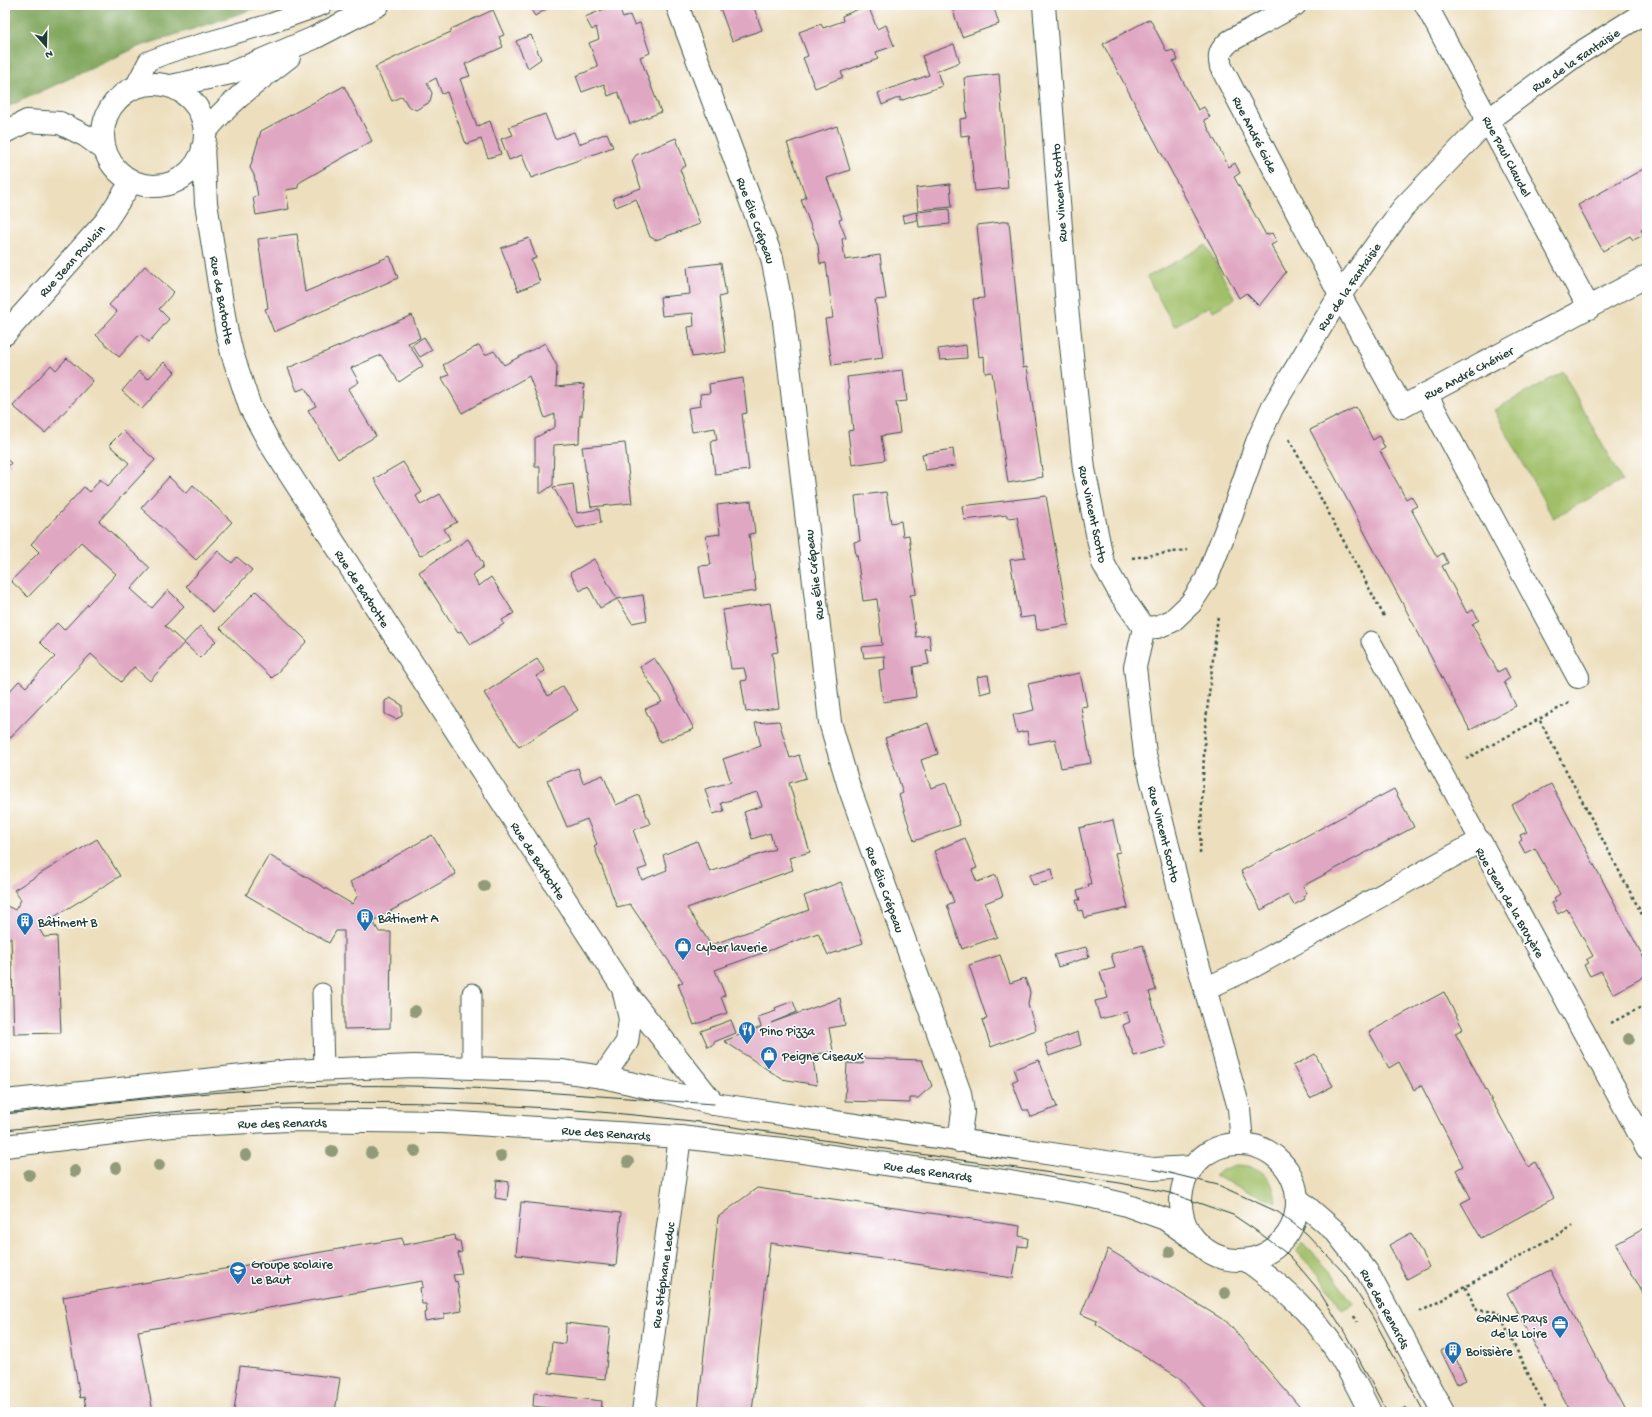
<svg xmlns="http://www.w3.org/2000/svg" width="1652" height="1417" viewBox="0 0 1652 1417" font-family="'Gochi Hand',sans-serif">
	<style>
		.green { fill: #a0bf67; stroke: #607e4e }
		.forest { fill: #80a65c; stroke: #507248 }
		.building { fill: #e0a7c2 }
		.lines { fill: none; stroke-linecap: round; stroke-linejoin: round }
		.service-casing { stroke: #3e5549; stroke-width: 21 }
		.minor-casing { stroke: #3e5549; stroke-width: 24 }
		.tertiary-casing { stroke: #3e5549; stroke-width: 24 }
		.path { stroke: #3e5549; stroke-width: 2.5; stroke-dasharray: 3 3; stroke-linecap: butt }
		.service { stroke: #fff; stroke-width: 19 }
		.minor { stroke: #fff; stroke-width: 22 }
		.tertiary { stroke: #fff; stroke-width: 22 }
		.tram { stroke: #1f3d34; stroke-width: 1 }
		.tree { fill: #919b7a }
		.labels { text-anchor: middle; stroke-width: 3; stroke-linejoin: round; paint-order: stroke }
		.street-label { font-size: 13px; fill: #1f3d34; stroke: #fff }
		.poi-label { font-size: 13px; fill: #1f3d34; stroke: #fff; text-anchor: start }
	</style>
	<rect width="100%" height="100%" fill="#fff"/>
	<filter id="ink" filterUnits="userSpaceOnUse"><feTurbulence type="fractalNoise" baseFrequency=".025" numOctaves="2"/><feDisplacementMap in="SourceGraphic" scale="8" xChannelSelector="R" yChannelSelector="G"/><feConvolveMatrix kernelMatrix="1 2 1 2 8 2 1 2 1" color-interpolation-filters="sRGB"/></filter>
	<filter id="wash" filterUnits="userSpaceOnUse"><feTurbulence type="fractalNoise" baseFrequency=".012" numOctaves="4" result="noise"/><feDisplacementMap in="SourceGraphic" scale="16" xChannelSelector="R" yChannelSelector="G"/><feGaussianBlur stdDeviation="0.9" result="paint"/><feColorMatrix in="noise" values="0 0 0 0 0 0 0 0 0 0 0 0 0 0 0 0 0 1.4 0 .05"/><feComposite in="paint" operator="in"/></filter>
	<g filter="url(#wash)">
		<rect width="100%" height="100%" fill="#eddfbe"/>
		<g class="green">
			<polygon points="1206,245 1235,299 1213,311 1210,306 1174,326 1147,277"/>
			<polygon points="1563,372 1622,481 1553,518 1494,410"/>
			<path d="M1237,1165C1261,1165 1274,1178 1276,1202L1214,1176C1221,1170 1228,1167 1237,1165Z"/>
			<polygon points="1302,1242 1330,1271 1353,1304 1342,1310 1318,1274 1296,1251"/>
		</g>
		<polygon class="forest" points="5,5 266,5 138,47 5,108"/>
		<g id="blocks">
			<g class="building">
				<polygon points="528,5 553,5 535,16"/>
				<polygon points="614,5 618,5 623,18 630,15 634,25 640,23 650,53 640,57 661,112 630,124 618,92 608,96 604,84 582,92 576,76 598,67 589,43 599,39 596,27 592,30 585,17"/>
				<polygon points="719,5 753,5 762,30 732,41"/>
				<polygon points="868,5 877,29 886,25 894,46 876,52 878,59 841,72 843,77 815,88 803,58 808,56 799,32 821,24 823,28 843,21 842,16"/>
				<polygon points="951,5 993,5 999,24 962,37"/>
				<polygon points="493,10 504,35 499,37 503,47 465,64 470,76 460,79 477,126 490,121 501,154 488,158 481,139 466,144 447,92 442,94 436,78 427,83 432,93 430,102 416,110 408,106 402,96 392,101 375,67 423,44 451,32 451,29"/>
				<polygon points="1150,19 1167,52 1173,50 1178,60 1173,62 1198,110 1204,107 1210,117 1204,120 1229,167 1235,163 1240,173 1234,177 1266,235 1272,233 1277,242 1271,245 1286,272 1259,306 1246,293 1239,298 1103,44"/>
				<polygon points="531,35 541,59 528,68 516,41"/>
				<polygon points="954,44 960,62 937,71 942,86 900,101 900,97 882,105 878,93 929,75 922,56"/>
				<polygon points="999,74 1008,188 975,191 969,135 961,136 960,119 967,118 964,78"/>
				<polygon points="344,86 372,141 302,181 298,184 298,188 286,190 289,209 256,215 253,197 258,196 254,175 250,168 261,131"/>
				<polygon points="545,114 555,139 574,132 579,144 607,133 613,147 531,178 522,155 509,160 501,139 513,135 509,127"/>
				<polygon points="837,126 850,170 827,178 842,219 839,220 846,238 842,239 845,260 880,255 886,299 875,300 883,358 832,365 825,319 833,318 826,263 820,264 818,245 801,200 806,197 787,143"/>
				<polygon points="676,138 686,166 680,169 700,224 656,240 650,237 636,199 616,207 613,198 641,188 632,161 636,155"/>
				<polygon points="1647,167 1647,226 1641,229 1644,235 1633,240 1630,236 1603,251 1578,205"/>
				<polygon points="950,184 952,207 918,210 916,188"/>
				<polygon points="949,209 950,224 919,227 917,212"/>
				<polygon points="916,212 917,220 904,223 902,216"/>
				<polygon points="1009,221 1023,368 1027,367 1043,477 1008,483 992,372 985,373 984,356 979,357 973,299 984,298 977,225"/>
				<polygon points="297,234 305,292 390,256 398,278 274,332 265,309 268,308 258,239"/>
				<polygon points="529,238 536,258 531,260 540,282 518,291 501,248"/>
				<polygon points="721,263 726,295 719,297 726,352 692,357 688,327 694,326 693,313 662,316 660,297 690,294 687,267"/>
				<polygon points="145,266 174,292 159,309 169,319 149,342 140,334 119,357 96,335 117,312 109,305"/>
				<polygon points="412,315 420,338 408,343 423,366 399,382 381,355 351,368 359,382 348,389 376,436 338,459 308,410 316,406 305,388 297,391 288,368"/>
				<polygon points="424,337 432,350 420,357 412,345"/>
				<polygon points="545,343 557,366 556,387 584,384 582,416 580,415 579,443 554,445 553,485 540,494 540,467 535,467 535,438 555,427 555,414 545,418 529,376 462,413 442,378 449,375 443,365 479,345 485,355 494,351 504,365"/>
				<polygon points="966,345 967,358 940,360 938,349"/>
				<polygon points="67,358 93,381 45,433 13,406 51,365 56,370"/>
				<polygon points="164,362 175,372 142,409 122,391 139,371 148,379"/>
				<polygon points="903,370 907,401 896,402 900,433 881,436 885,460 852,465 848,431 853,430 847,377"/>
				<polygon points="743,378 747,413 742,414 749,470 715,474 711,441 717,440 715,428 692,432 688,408 701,406 700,394 710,393 709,384"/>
				<polygon points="1356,407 1373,440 1379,436 1385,448 1380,451 1406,499 1411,496 1417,506 1411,509 1437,557 1443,553 1448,563 1442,566 1467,613 1473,610 1479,620 1472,624 1498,672 1505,668 1510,678 1504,682 1516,706 1470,730 1310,430"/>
				<polygon points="123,431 155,460 99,521 150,568 131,589 152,608 168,590 184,606 165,626 184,643 150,681 134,667 121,682 91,654 5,743 5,696 19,681 26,687 55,657 40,642 57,623 64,630 116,574 81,542 28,597 11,581 39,552 31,544 84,487 90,492 100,479 108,486 129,463 109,445"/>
				<polygon points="625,443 632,503 591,507 582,447"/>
				<polygon points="953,449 955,466 925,470 922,454"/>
				<polygon points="5,458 11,463 5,470"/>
				<polygon points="403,462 422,492 416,496 421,505 440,494 457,522 444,529 450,539 420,556 374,479"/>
				<polygon points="169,477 186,493 193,485 232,522 196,560 141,508"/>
				<polygon points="573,484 577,513 599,509 601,523 577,528 553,487"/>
				<polygon points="886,492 891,523 901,521 903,536 909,535 916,594 910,595 916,637 929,635 931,650 926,650 929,664 913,667 916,697 883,702 879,670 885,669 884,656 864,658 862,647 882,645 877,599 863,601 857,555 856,556 854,542 860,541 855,496"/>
				<polygon points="1046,496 1069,625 1037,630 1035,616 1020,618 1010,560 1025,558 1017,517 1007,518 1007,515 964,520 962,506"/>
				<polygon points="751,501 755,533 749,534 756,591 704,598 699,566 711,565 706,536 720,534 717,505"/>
				<polygon points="468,539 483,564 482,568 472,575 479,586 491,577 514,613 502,620 504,624 470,645 461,631 458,633 419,572"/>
				<polygon points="218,551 232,563 237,557 252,570 213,612 186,586"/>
				<polygon points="594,559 617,599 600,608 588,586 580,591 570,573"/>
				<polygon points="256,591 307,641 272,678 220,628"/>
				<polygon points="643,595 647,620 632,623 617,599"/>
				<polygon points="770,603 778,652 772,653 779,708 746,712 741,681 747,680 744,668 731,669 723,610"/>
				<polygon points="200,626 216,641 200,658 184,643"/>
				<polygon points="654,658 667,677 694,729 660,742 645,709 662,702 640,667"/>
				<polygon points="537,659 545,671 536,676 548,696 563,686 578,710 519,747 484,693"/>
				<polygon points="1080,673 1087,706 1081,707 1091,763 1061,768 1055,739 1029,744 1027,731 1017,733 1013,715 1034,710 1028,684"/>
				<polygon points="988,675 991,691 980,694 977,677"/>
				<polygon points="390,698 402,705 402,716 396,719 385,714 385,701"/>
				<polygon points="779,721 790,758 799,755 806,778 789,783 810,852 789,858 793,870 687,908 711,945 809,910 804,896 841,882 863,943 828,955 818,933 715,970 725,995 721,997 727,1013 694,1025 678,984 683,982 630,904 617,907 594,846 597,844 587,819 567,827 547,780 578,768 583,783 603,775 616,805 639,795 650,824 633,830 647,867 638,870 642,880 667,870 663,855 697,841 710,872 775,849 770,833 752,839 744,812 762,806 757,792 721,803 724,811 713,814 705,789 731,782 723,759 761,746 755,723"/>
				<polygon points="928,723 938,754 921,760 925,772 931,788 946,783 960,825 914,841 899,795 903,793 885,738"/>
				<polygon points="1551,784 1647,964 1647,975 1613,994 1601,971 1590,976 1584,965 1588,963 1586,960 1593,956 1567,909 1558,914 1552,903 1556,901 1554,898 1560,894 1535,848 1525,853 1519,842 1522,840 1520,835 1527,832 1512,805"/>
				<polygon points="1394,789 1414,827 1303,886 1307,893 1303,896 1305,899 1294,905 1288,895 1261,910 1241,871"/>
				<polygon points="1113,820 1120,852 1115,853 1128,908 1084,918 1082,910 1079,911 1076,900 1080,900 1077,891 1089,887 1088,884 1091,884 1079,828"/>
				<polygon points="432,835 456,874 373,921 379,932 391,932 390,1028 344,1029 344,931 336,931 329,943 246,895 269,855 352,904 358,895 350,882"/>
				<polygon points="965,838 977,868 972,870 977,882 996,875 1003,896 985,903 997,937 962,949 947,905 954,902 934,851"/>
				<polygon points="97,839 120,876 38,927 44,937 57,936 61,1033 14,1034 11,938 5,938 5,905 15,910 21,900 14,890"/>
				<polygon points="1052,869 1054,880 1033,885 1029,875"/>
				<polygon points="1143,945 1156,990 1149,992 1166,1047 1134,1056 1123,1025 1130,1022 1127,1012 1100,1019 1095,1001 1108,998 1100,972 1115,968 1111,954"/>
				<polygon points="1086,947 1089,957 1058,967 1054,955"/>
				<polygon points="1000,955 1010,983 1025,978 1030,992 1028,1005 1036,1030 991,1047 982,1020 987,1019 969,965"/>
				<polygon points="1444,992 1463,1029 1455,1033 1528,1167 1535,1162 1554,1198 1481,1238 1461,1203 1471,1198 1456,1170 1463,1166 1421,1085 1414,1090 1399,1062 1389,1068 1369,1032"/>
				<polygon points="840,998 845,1025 829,1028 833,1051 812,1055 817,1085 782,1079 724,1041 761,1027 758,1017 776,1011 775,1008 793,1001 797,1012 771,1023"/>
				<polygon points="731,1020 736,1033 714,1042 714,1044 708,1047 701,1031"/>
				<polygon points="1078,1032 1081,1045 1049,1056 1045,1044"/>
				<polygon points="1315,1054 1333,1086 1310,1098 1293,1066"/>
				<polygon points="863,1058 922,1060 932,1086 918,1098 910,1098 910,1103 845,1101 847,1063 863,1064"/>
				<polygon points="1039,1060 1057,1107 1031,1117 1028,1110 1023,1110 1012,1082 1018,1079 1014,1069"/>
				<polygon points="497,1180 509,1182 507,1200 495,1198"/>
				<polygon points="757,1188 1020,1226 1019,1236 1028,1238 1027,1247 1018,1246 1013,1278 770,1243 752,1412 698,1412 718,1217"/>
				<polygon points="521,1202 621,1213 616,1266 516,1255"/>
				<polygon points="1647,1227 1647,1301 1616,1244"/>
				<polygon points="1411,1233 1429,1267 1407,1279 1389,1245"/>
				<polygon points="455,1235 456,1241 460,1241 462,1252 458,1253 462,1274 453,1275 455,1282 457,1281 462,1311 444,1314 444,1318 425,1321 424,1313 427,1312 426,1304 422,1304 420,1288 423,1287 422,1281 138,1331 153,1412 87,1412 84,1397 80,1398 63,1297 402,1238 403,1245"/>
				<polygon points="1108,1249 1227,1322 1304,1412 1209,1412 1179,1378 1096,1324 1097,1321 1081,1314"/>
				<polygon points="1550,1270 1626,1412 1571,1412 1507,1293"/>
				<polygon points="566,1323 610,1328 605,1379 549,1373 552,1342 565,1344"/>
				<polygon points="1450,1346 1466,1380 1457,1384 1441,1351"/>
				<polygon points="240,1366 340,1378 335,1412 234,1411"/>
				<polygon points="534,1393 602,1401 601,1412 558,1412 558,1409 533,1406"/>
				<polygon points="1406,1407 1409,1412 1401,1412 1400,1410"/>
			</g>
		</g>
	</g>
	<g filter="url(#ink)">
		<use href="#blocks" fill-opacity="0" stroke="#3e5549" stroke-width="1"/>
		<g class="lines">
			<defs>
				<g id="service">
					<polyline points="134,88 148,61 172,52 269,24 323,5"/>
					<polyline points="1371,641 1480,841"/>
					<polyline points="322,993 324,1069"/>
					<polyline points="472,1068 472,993"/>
				</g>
				<g id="minor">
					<polyline points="677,5 772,258 783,313 830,722 849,787 960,1093 963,1112 959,1141"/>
					<polyline points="1044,5 1067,307 1084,469 1103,563 1121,595 1144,628"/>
					<path d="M1295,5L1230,41C1220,50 1218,54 1221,67L1340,295L1402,407L1647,276"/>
					<polyline points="1426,5 1589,308"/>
					<circle cx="154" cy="135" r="51"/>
					<polyline points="171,86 231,73 314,38 378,5"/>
					<polyline points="5,132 27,121 60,123 86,136 104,149"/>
					<path d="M205,132C230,101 258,81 289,57"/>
					<polyline points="203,147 206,203 226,328 232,353 250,407 269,442 289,473 624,990 714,1104"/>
					<polyline points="5,334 106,221 132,181"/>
					<polyline points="1426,394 1578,677"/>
					<polyline points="1205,989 1252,967 1480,841 1647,1148"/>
					<polyline points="603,1077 627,1042 630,1019 624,993"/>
					<polyline points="643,1412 680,1137"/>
				</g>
				<g id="tertiary">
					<polyline points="5,1101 289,1071 414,1066 561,1071 603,1077 652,1088 714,1104 1153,1169 1193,1167"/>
					<circle cx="1239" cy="1202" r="58"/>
					<polyline points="1242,1144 1239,1108 1195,953 1145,754 1135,667 1144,628 1157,627 1172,621 1191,603 1206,580 1232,514 1257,442 1272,408 1340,295 1403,208 1488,120 1575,56 1647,11"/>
					<polyline points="5,1146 172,1126 289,1120 443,1122 680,1137 782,1149 1010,1182 1085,1195 1123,1204 1165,1219 1194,1239"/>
					<polyline points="1298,1199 1336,1232 1368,1273 1443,1412"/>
					<path d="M1246,1260C1283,1286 1313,1314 1338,1353C1350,1371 1360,1392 1370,1412"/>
				</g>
			</defs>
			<use href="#service" class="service-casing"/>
			<use href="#minor" class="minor-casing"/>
			<use href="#tertiary" class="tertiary-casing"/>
			<g class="path">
				<polyline points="1289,439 1385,618"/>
				<polyline points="1132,558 1187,550"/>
				<polyline points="1569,703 1539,719 1647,924"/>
				<polyline points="1466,759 1539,719"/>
				<polyline points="1200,853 1205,729 1218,615"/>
				<polyline points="1611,1023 1647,1004"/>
				<polyline points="1465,1287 1477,1310 1498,1312 1547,1412"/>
				<polyline points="1420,1310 1422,1311 1573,1226"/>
				<polyline points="1354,1316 1357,1322"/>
			</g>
			<use href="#service" class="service"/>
			<use href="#minor" class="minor"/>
			<use href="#tertiary" class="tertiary"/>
			<g class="tram">
				<path d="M5,1114C114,1102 223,1089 332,1086C459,1083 587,1096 714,1104"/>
				<path d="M5,1130C100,1120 195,1107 291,1104C425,1099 559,1106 692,1121L1120,1183L1170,1193L1233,1215L1261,1234L1290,1256L1317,1288L1345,1333L1387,1412"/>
				<polyline points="1153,1169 1218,1185 1278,1212 1306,1233 1344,1273 1372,1316 1424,1412"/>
			</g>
		</g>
		<g class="tree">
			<circle cx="484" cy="886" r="6"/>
			<circle cx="415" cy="1011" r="6"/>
			<circle cx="1629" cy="1039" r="6"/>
			<circle cx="332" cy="1151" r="6"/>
			<circle cx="415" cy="1151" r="6"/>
			<circle cx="371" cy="1153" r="6"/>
			<circle cx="246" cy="1155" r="6"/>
			<circle cx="501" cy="1156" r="6"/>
			<circle cx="628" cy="1162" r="6"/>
			<circle cx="159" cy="1165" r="6"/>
			<circle cx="116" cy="1168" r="6"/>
			<circle cx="75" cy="1171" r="6"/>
			<circle cx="29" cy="1175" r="6"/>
			<circle cx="1170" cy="1252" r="6"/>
			<circle cx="1225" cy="1293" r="6"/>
		</g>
	</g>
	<defs>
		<symbol id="building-pin" viewBox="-11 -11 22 30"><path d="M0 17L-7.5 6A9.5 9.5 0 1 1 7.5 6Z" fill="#1f6fb2" stroke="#fff"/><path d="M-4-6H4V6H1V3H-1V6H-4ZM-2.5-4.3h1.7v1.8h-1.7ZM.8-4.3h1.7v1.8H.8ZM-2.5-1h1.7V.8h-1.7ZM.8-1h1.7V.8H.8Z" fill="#fff"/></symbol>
		<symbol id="shop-pin" viewBox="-11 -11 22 30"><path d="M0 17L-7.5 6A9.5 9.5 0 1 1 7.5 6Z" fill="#1f6fb2" stroke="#fff"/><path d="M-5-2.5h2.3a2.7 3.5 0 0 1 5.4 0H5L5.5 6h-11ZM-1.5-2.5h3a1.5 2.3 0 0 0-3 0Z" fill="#fff"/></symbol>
		<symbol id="restaurant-pin" viewBox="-11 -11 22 30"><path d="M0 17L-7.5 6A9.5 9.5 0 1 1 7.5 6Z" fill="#1f6fb2" stroke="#fff"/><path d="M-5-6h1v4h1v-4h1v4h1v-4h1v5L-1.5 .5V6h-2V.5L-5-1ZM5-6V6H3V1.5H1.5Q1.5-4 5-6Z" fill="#fff"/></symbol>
		<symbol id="school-pin" viewBox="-11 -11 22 30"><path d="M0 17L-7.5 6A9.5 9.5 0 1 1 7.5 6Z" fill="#1f6fb2" stroke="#fff"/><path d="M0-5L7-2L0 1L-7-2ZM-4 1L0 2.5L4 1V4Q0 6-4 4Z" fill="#fff"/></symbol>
		<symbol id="office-pin" viewBox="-11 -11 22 30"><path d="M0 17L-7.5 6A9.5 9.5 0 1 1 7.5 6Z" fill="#1f6fb2" stroke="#fff"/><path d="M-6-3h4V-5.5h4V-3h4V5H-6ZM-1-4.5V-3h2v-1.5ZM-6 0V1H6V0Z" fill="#fff"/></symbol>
	</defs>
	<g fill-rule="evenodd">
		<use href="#building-pin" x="355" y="907" width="20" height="27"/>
		<use href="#building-pin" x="15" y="911" width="20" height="27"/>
		<use href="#shop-pin" x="673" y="936" width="20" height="27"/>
		<use href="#restaurant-pin" x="737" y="1020" width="20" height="27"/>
		<use href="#shop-pin" x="759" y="1045" width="20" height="27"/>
		<use href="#school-pin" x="228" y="1260" width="20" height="27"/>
		<use href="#office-pin" x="1550" y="1314" width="20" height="27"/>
		<use href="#building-pin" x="1443" y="1340" width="20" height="27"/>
	</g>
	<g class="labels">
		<g class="street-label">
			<text transform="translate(1575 59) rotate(-34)" y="5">Rue de la Fantaisie</text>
			<text transform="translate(1256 134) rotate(63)" y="5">Rue André Gide</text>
			<text transform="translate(1508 156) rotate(62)" y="5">Rue Paul Claudel</text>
			<text transform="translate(1058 193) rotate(-94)" y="5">Rue Vincent Scotto</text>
			<text transform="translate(757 220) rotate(70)" y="5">Rue Élie Crépeau</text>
			<text transform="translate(71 260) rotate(-48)" y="5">Rue Jean Poulain</text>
			<text transform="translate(1348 286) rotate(-56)" y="5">Rue de la Fantaisie</text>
			<text transform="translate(223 300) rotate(80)" y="5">Rue de Barbotte</text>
			<text transform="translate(1468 372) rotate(-28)" y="5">Rue André Chénier</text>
			<text transform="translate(1094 514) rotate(78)" y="5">Rue Vincent Scotto</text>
			<text transform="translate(813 575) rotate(-97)" y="5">Rue Élie Crépeau</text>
			<text transform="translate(363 588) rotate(57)" y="5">Rue de Barbotte</text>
			<text transform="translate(1165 834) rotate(76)" y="5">Rue Vincent Scotto</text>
			<text transform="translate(539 860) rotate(57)" y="5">Rue de Barbotte</text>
			<text transform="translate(886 889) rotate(70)" y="5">Rue Élie Crépeau</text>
			<text transform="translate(1511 902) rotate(60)" y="5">Rue Jean de la Bruyère</text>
			<text transform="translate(282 1122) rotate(-1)" y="5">Rue des Renards</text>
			<text transform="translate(606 1132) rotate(4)" y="5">Rue des Renards</text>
			<text transform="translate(928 1170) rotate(8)" y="5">Rue des Renards</text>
			<text transform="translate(662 1275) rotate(-82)" y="5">Rue Stéphane Leduc</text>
			<text transform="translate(1386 1308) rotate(61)" y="5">Rue des Renards</text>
		</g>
		<g class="poi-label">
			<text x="378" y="922">Bâtiment A</text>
			<text x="38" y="926">Bâtiment B</text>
			<text x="696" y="951">Cyber laverie</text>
			<text x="760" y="1035">Pino Pizza</text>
			<text x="782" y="1060">Peigne Ciseaux</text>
			<text x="251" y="1268">Groupe scolaire<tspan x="251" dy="15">Le Baut</tspan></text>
			<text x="1547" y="1322" text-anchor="end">GRAINE Pays<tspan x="1547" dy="15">de la Loire</tspan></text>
			<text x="1466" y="1355">Boissière</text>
		</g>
	</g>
	<rect width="1652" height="1417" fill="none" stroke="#fff" stroke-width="20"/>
	<g transform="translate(46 46) rotate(160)" stroke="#ffffff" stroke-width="3" paint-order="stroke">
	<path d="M0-3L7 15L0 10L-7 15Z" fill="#1f3d34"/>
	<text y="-6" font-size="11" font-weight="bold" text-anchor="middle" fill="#1f3d34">N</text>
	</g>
</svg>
